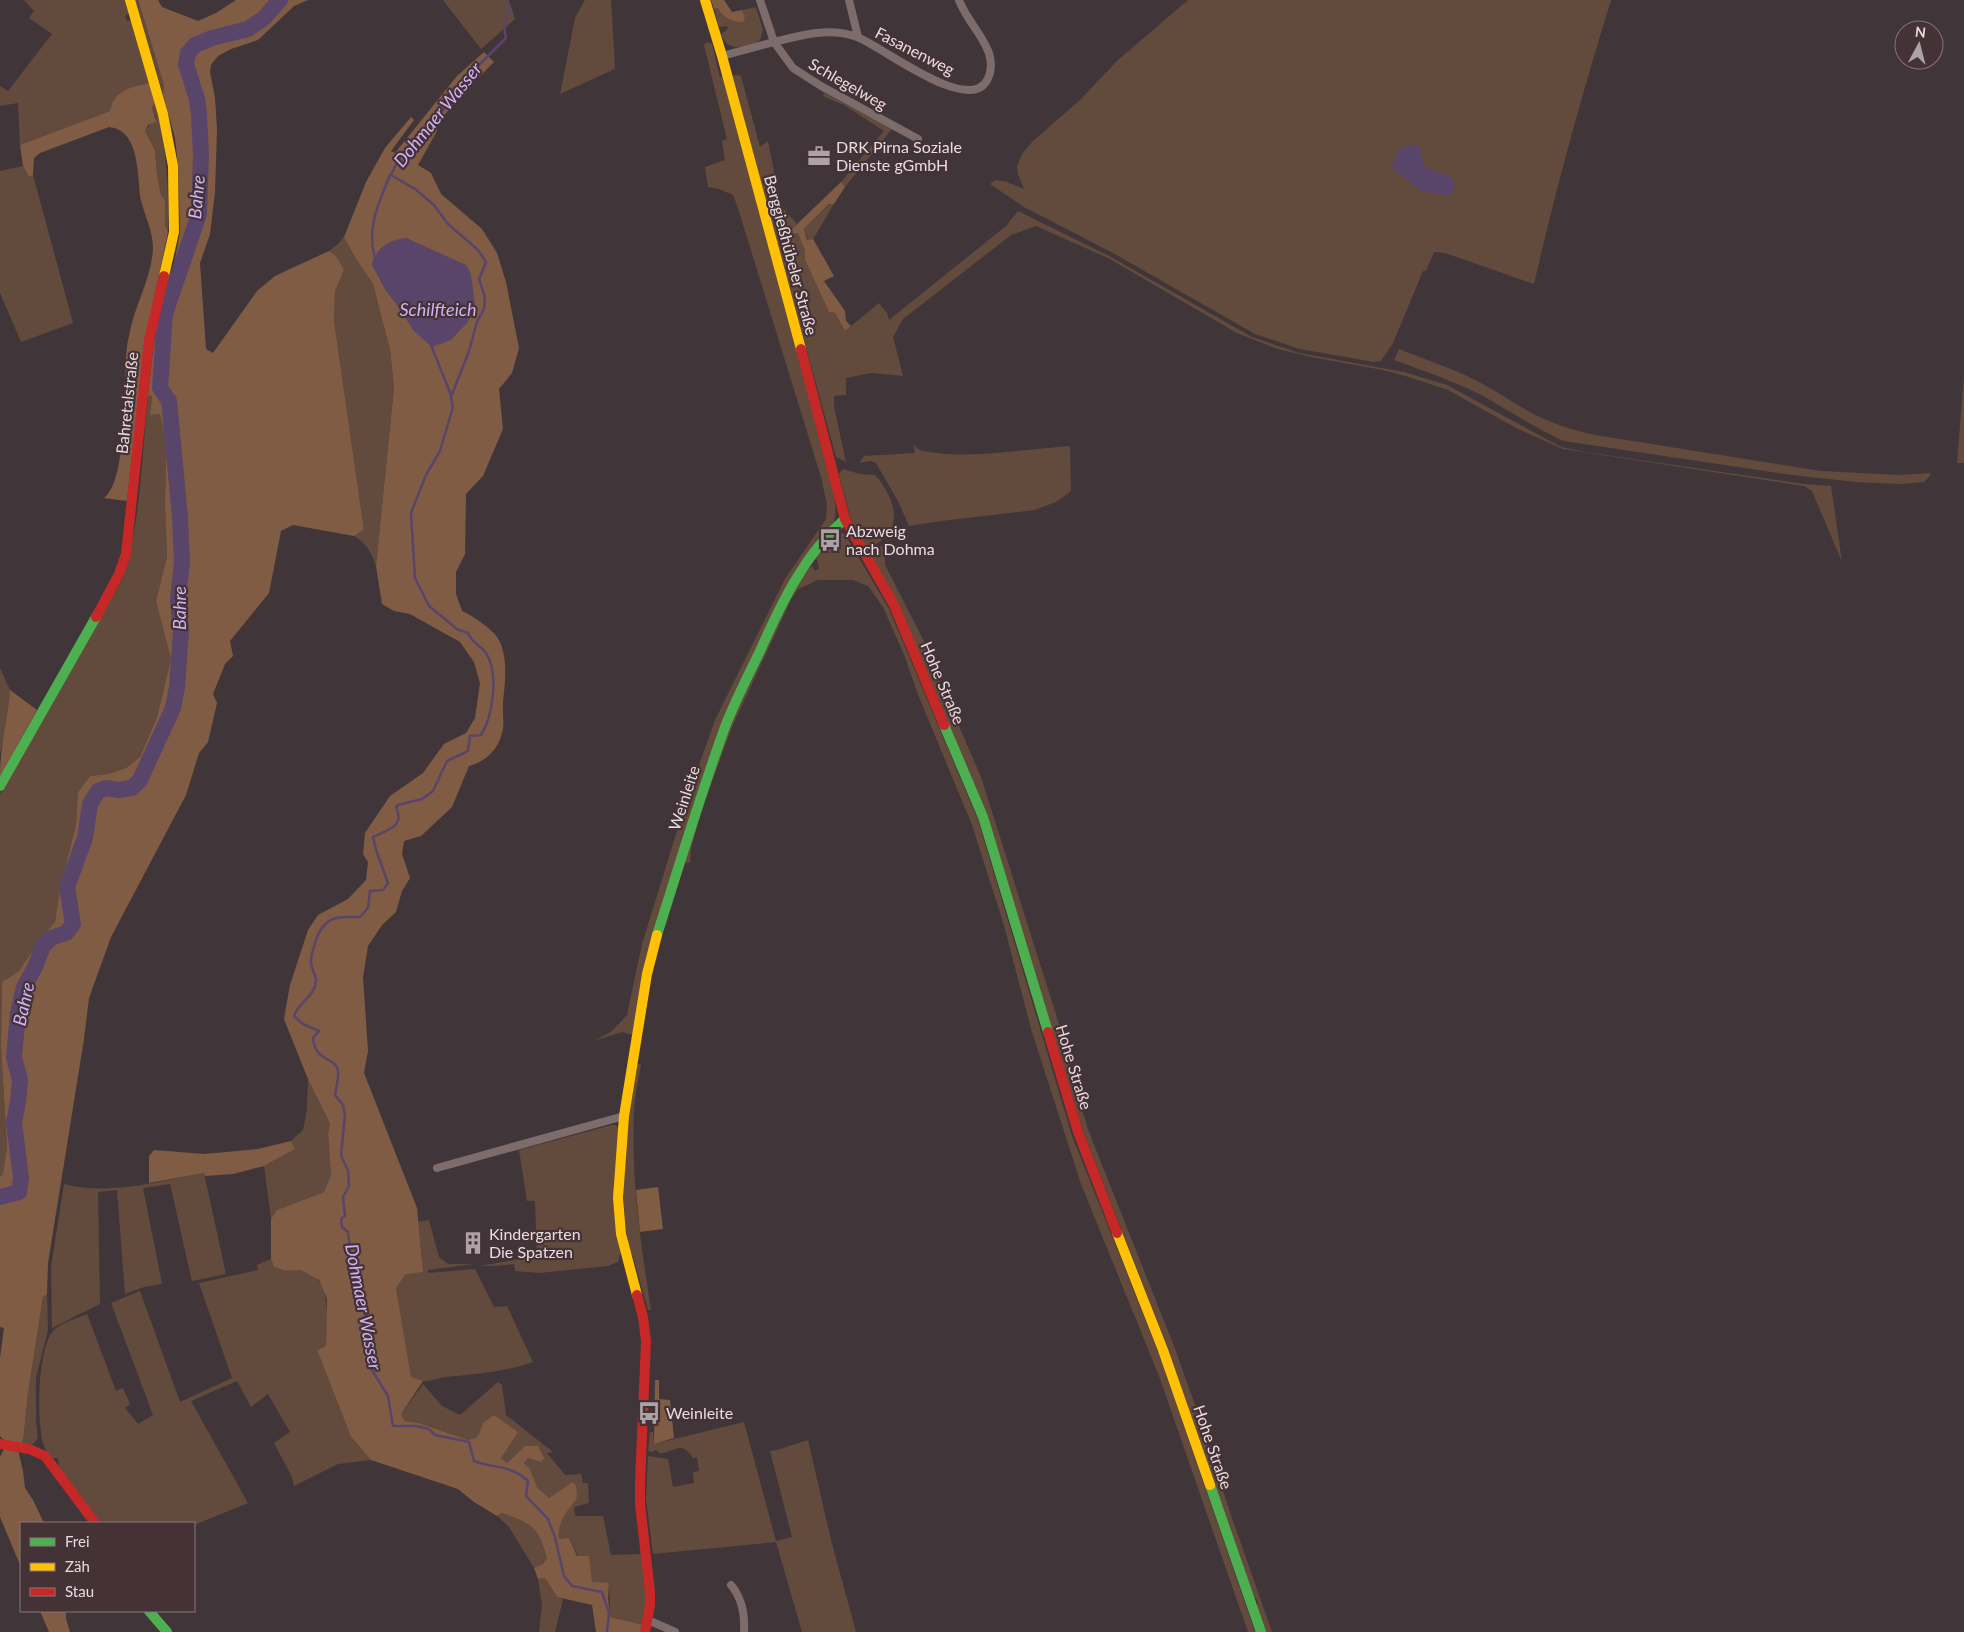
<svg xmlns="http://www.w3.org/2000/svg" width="1964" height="1632" viewBox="0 0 1964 1632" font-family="Lato,sans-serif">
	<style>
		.green { fill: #624b3c }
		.forest { fill: #815c45; fill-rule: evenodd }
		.water { fill: #584569 }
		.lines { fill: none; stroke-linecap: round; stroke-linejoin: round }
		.stream { stroke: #584569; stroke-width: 2.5 }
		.river { stroke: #584569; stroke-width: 16 }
		.street { stroke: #7c6d6c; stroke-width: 8 }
		.fast { stroke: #4caf50; stroke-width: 10 }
		.slow { stroke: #ffc107; stroke-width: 10 }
		.jam { stroke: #c62828; stroke-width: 10 }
		.labels { text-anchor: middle; stroke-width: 4.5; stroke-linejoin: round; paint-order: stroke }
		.street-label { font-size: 16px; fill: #e7dcdf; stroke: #443237 }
		.poi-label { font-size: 16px; fill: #e7dcdf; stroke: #443237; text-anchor: start }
		.water-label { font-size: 18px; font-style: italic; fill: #d1b2f4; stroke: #443237 }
	</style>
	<rect width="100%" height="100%" fill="#403639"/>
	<g class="green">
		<path d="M24,0H126L130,13L125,16L127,21L132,20L150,83C132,87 112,90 110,111L20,145L18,103L0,106V86L8,91L52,34L29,18L34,11Z"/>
		<polygon points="135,0 138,0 164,85 163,94"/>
		<polygon points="443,0 509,0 515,19 481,49"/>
		<polygon points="585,0 611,0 615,69 560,94 575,18"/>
		<path d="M1188,0H1611C1582,94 1556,188 1534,284L1445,253L1434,252L1426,271H1423L1393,343L1381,361L1374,362L1300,349L1255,334L1113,253L1024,207L990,184L996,180L1007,182L1024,189L1018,174L1017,166L1022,154L1033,141L1080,100L1118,60Z"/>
		<path d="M756,7L763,30L760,40L755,43V44C742,48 726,51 721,34L728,29L727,26L719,27L714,9L718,8L745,18L742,10Z"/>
		<path d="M707,42L712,44L720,77H723L824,451C827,468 840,506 834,521C831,529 822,531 818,538L722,723L633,1035L622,1032L594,1041L612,1031L627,1015L642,944L686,802L715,720L785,579L826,519L827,505L821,477L737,205L733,195L719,189L708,187L705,167L725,160L722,141L727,139L704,45Z"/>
		<polygon points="736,75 741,76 760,147 768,141 781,206 797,224 791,230 792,233 798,232 805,251 805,260 829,312 835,313 845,331 879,303 887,313 889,320 1006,226 1018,211 1109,256 1252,337 1299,353 1404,372 1447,385 1561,447 1585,452 1803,484 1831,486 1842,562 1812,491 1804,486 1563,449 1516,428 1448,390 1409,377 1383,370 1311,357 1278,349 1237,333 1108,258 1036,226 1011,235 903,319 893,337 903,376 871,373 846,378 846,395 834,396 834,407 846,462 836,457 732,76"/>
		<polygon points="824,93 892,129 845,187 841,182 884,131 844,105 823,96"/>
		<path d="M156,102C166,148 169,185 168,232L165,225V200L161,195L157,175L155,150L145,131L156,118L152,107Z"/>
		<polygon points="23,166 29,177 33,175 73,323 21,342 0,293 0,171"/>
		<polygon points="830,204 834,204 813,239 808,240 804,229"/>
		<path d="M344,237L356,259L373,284L390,350L394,387L376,566C371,552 367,544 354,536L364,530L334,321L335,291L344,270L329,251L338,244Z"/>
		<path d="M1399,349C1425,360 1452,368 1477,381C1495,390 1512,402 1530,412C1550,423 1572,430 1595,435L1821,471L1899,475L1931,473L1929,477L1924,482L1901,484L1856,482L1792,475L1564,441C1535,428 1510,411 1483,396C1454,381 1424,371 1394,360Z"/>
		<polygon points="1964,376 1964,463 1957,463"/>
		<path d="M148,395H152L150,415L160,414L166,442L165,506L167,557L156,601L171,659L157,717L140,757L126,768L108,774L90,776L78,792L76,825L60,887L55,922L42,937L19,971L2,982L1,1047L7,1147L3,1174L0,1177V794L123,578C141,522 142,453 148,395Z"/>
		<path d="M914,445C917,448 920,451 924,451C964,460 1027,449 1070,446L1071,491L1056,502L1035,510L941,521L909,526L898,501L876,463L871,461L859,463L864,456L915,453Z"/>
		<path d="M843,469L860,474L875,475C896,499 906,531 870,547L864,545L850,516L839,474Z"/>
		<path d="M839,533H843L846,536L889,609L978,820L1072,1136L1159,1354L1255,1632H1248L1159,1376L1081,1184L1032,1032L1003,922L972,825L917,692L905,657L883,607L868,586L853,580H818L798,589L791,600L732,727L703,806L691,849L690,863L684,862C697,816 711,771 729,727C751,674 778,623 805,572L812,566L815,571L819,569L816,556L833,537Z"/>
		<polygon points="889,540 885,549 885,565 929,651 933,666 981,777 1054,1008 1066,1048 1072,1077 1089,1132 1174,1346 1199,1416 1231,1515 1272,1632 1266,1632 1255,1606 1258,1603 1256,1598 1253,1597 1168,1349 1083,1131 987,816 897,603 872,558 874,552"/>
		<polygon points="0,668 10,690 7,726 0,754"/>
		<path d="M636,1064H641C639,1080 634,1097 634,1113C631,1180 641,1245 651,1310H648L633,1256L630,1255C617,1191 626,1127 636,1064Z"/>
		<polygon points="308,1079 330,1124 328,1133 331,1175 324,1192 277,1210 271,1219 264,1166 295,1149 291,1141 303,1130 307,1109"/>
		<polygon points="612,1125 616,1125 619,1130 621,1250 618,1262 608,1266 539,1273 515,1271 514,1264 494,1266 480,1266 537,1256 535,1201 527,1201 519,1150"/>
		<path d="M204,1173L226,1274L192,1281L170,1184L143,1188L162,1284L144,1287L125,1294L117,1190L98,1192L100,1304L52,1328L51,1267L64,1184C109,1196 159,1181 204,1173Z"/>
		<path d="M429,1220L439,1257L448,1264H474L428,1270V1273L475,1269L494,1307L507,1306L533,1362C505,1372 475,1374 445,1377C438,1378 429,1382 422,1381C419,1381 415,1379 411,1378L396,1288L406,1274L422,1258L418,1222Z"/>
		<path d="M271,1259L274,1267C277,1268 282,1271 285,1271C290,1272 296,1269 301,1270C334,1277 326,1321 326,1346L317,1350L351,1437L371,1460L338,1464L294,1486L291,1475L274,1443L290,1432L268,1394L251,1407L237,1381L191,1401L248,1503L194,1525V1523H99L59,1467L58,1458H53C49,1455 46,1451 44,1446C36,1425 37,1344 55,1329C63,1322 78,1318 87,1314L116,1391L123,1388L130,1404L125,1408L138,1424L153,1415L111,1303L140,1291L180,1402L232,1378L199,1283L258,1270L257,1265Z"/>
		<polygon points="47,1294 48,1330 36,1378 36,1422 38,1438 33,1444 22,1444 24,1433 28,1393 43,1297"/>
		<path d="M498,1382L502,1385L506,1415L553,1452L547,1453L565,1475L581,1474L583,1483H588L589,1503L574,1507L575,1516H603L611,1555L642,1554L646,1592L644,1625L610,1617L609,1583H592L569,1538L559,1539C556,1521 566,1512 577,1498L572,1482L549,1498L537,1487L530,1469L523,1463L528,1458L541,1454L538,1447L525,1446L507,1463L501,1458L483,1423L480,1432L476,1439L468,1440L419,1423L405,1421L401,1414L423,1384L442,1406L460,1415Z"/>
		<path d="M744,1422L776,1541L792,1537L770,1451L777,1450L808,1440L831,1540L856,1632H802L776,1542L653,1554L646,1499L648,1456L668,1459L673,1487L694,1483L693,1472L699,1471L697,1457L693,1458C681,1438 674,1454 658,1453L659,1451L654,1450V1452L648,1451L650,1432H653L654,1444Z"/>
		<path d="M502,1513C532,1524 538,1526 547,1558L543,1564L534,1568L509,1527L497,1516Z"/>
		<polygon points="545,1578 557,1597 563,1599 555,1632 539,1632 542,1605 538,1579"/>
	</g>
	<g class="forest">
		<polygon points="138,0 158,0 162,7 198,21 216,13 236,0 308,0 294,6 258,40 231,49 218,56 211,65 210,72 215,98 217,129 215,192 210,234 200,263 206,349 213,353 257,291 275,276 329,251 336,256 344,270 335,291 334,321 364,530 354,536 293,525 281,531 269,593 230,641 233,656 225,664 213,694 217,703 208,742 199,753 186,795 111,937 89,998 84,1039 48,1263 47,1294 43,1297 28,1393 24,1433 22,1444 6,1442 0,1436 0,1358 4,1328 0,1327 0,1177 3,1174 7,1147 1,1047 2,982 19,971 42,937 55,922 60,887 76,825 78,792 90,776 108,774 126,768 140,757 157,717 171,659 156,601 167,557 165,506 166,442 160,414 150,415 152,396 148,395 154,342 175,259 180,232 178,166 175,138 163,94 164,85"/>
		<path d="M711,0H724L732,12L742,10L745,18L743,22C733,22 723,18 718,8L714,9Z"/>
		<path d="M484,52L494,62L461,95L436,125L437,131L418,165L431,173L441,194L482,229L497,253L506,282L519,348L512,373L499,389L503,429L483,476L466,494L465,554L456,572V594L462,611C473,616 496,631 500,642C508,661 505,682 503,702C502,712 505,723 502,733C498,750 485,762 469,766L452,807L421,836L404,841L402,854L410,878L402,891L396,912L382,925L368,946L363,977L368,1051L364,1073L417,1208L423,1272L406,1274L396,1288L411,1377L423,1381L401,1414L405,1421L419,1423L468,1440L476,1438L480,1432L483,1423L494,1415L518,1432L501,1458L507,1463L525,1446H538L544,1458L541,1462L528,1458L524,1463L530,1469L537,1487L549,1498L572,1482L576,1485L577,1498C567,1512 557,1521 559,1539L569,1538L577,1556H589L592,1582L609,1583L608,1598L610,1617L644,1625L642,1632H596L592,1605L557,1597L545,1578L538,1579L534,1568L543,1564L547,1558C538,1526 532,1524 502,1513L497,1516L474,1502L458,1489L371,1460L351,1437L317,1350L326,1346L327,1299L319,1280L301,1270L285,1271L274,1267L271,1259V1219L277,1210L324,1192L331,1175L328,1133L330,1124L308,1079L284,1019L290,985L308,930L318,915L348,899L366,880L368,862L363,854L365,833L390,796L423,773L444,744L466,733L475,718L480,683L474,662L460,642L410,614L394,611L382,604L376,566L394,387L390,350L373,284L356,259L344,237L366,182L385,148L411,117L414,120L391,151L395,153L457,76ZM406,238L446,258L414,331L401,310L385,289L372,264C378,246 390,244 406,238Z"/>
		<path d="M150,83L156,102L152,107L156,122L148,125L145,131L155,150L157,175L161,195L165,200V225L168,232L145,340L127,501L104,498C124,484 124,409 125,385C126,369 125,352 129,336C134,306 152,278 153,248C153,231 145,217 141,200C137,178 141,130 109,127L40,153L34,158L33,175L29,177L23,166L20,145L110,111C113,90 131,87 150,83Z"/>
		<polygon points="841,182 845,187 834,204 829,204 804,229 807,240 813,239 834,276 824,281 845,311 846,321 851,326 845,331 835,313 829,312 805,260 805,251 798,233 792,233 791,230"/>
		<path d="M10,690L37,710L0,776C0,746 8,719 10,690Z"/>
		<polygon points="291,1141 295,1149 264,1166 233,1174 205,1176 204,1173 149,1183 149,1156 154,1150 204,1154 258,1149"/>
		<polygon points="658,1187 663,1229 640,1232 636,1190"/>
		<polygon points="655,1380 659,1380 659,1399 670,1400 674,1438 654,1444"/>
		<polygon points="4,1449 18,1450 23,1471 25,1488 33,1500 44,1523 21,1523 21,1567 0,1517 0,1457"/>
		<polygon points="40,1611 66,1611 66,1619 70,1632 49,1632"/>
	</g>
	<g class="water">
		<path d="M1406,145L1420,146L1422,161L1425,167L1451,177L1455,183L1453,191L1448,196L1421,191L1392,168C1394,158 1397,150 1406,145Z"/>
		<path d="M406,238L466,265L471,274L475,305L468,322L451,340L432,347L414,331L401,310L385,289L372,264C377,247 389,240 406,238Z"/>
	</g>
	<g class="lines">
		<g class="stream">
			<path d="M507,0L510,10C504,20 503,27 506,38L464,80L436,121L398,160L391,175L415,189L434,205L448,224L478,250L486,262L479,279L485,297L484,309L477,322L469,351L451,397L453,407L440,451L426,475L411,513L415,578L429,606L457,629L468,633C474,646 481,645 486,653C499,673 493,716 481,735L470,736L468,751L447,761L433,791L422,799L398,805L396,807C405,827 389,829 373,837L376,850L388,883L383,890L370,891L368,908L360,917C335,916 323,917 315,943C314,949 310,956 311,962C311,968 316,975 316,981C315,997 298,1002 294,1016L303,1024L319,1031L313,1038C315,1063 336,1056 338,1071C339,1078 336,1088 335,1095L343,1105L345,1116L341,1155L348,1171L349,1186L343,1197L345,1216L341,1219L342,1227L348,1232L353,1276L374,1343L372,1370L388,1396L393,1426H416L429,1429L435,1435L469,1442L474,1461C496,1469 509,1464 528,1481L526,1496L548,1519L555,1537L564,1576L572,1586L602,1592L609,1613L607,1632"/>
			<path d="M375,258C366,229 379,202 390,175"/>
			<polyline points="431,345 451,395"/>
		</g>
		<polyline class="river" points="0,1197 19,1192 21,1178 14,1122 18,1102 20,1080 14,1057 18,1014 24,987 35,967 43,946 51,938 66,933 73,924 67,887 85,838 90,804 98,791 106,788 119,790 132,788 140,780 173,708 177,687 181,631 178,599 182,562 180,517 169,401 160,388 165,314 199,214 201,156 199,115 197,99 186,64 188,53 195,45 212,38 248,29 264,18 280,0"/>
		<g class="street">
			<path d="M760,0L774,42C801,35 829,27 857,37C880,45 965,113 986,82C991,74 992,63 989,53C982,34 966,19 959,0"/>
			<polyline points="849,0 858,37"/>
			<polyline points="722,56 774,42 793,68 821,86 918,139"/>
			<polyline points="437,1168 624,1116"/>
			<path d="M731,1585C742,1598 745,1614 744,1632"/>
			<polyline points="648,1620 675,1632"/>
		</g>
		<g class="fast">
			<polyline points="944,725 983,817 1048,1032"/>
			<polyline points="0,786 96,617"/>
			<path d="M657,935C679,866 700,796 725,727C735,701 748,676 760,651C781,604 805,553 845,519"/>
			<polyline points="1210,1485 1261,1632"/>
			<polyline points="149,1611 167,1632"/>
		</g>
		<g class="slow">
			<polyline points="130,0 163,114 173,166 174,232 164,276"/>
			<polyline points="705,0 722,56 801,349"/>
			<polyline points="1117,1233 1163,1350 1210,1485"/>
			<polyline points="637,1295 621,1234 618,1198 624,1116 647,974 657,935"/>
		</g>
		<g class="jam">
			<polyline points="801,349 845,519 894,605 944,725"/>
			<polyline points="96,617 119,574 126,554 149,340 164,276"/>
			<polyline points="1048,1032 1078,1132 1117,1233"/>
			<polyline points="637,1295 643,1317 646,1341 640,1483 640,1504 650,1592 650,1605 645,1632"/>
			<polyline points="0,1444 29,1449 45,1456 95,1523"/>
		</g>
	</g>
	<defs>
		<symbol id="office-bare" viewBox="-9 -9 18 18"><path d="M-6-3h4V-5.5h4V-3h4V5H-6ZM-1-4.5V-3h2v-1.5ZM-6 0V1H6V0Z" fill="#ada2a5" stroke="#443237" stroke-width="2.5" paint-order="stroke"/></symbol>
		<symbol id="bus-bare" viewBox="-9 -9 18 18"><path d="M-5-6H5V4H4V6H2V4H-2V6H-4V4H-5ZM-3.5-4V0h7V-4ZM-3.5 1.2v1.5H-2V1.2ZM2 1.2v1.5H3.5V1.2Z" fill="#ada2a5" stroke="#443237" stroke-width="2.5" paint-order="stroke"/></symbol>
		<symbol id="building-bare" viewBox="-9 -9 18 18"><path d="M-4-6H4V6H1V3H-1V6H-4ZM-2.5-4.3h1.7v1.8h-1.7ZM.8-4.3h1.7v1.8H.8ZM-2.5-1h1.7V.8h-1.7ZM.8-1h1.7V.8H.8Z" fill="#ada2a5" stroke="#443237" stroke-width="2.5" paint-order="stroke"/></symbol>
	</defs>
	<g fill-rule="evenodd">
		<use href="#office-bare" x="803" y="140" width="32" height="32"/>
		<use href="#bus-bare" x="814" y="524" width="32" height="32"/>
		<use href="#building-bare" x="457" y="1227" width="32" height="32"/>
		<use href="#bus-bare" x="633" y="1397" width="32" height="32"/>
	</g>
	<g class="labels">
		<g class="street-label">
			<text transform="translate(915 51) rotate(27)" y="6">Fasanenweg</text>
			<text transform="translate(848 84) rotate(30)" y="6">Schlegelweg</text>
			<text transform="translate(791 255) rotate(75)" y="6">Berggießhübeler Straße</text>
			<text transform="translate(127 403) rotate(-84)" y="6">Bahretalstraße</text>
			<text transform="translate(943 683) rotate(67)" y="6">Hohe Straße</text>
			<text transform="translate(684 798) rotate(-72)" y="6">Weinleite</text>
			<text transform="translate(1074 1067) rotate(73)" y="6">Hohe Straße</text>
			<text transform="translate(1213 1447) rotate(71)" y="6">Hohe Straße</text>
		</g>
		<g class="poi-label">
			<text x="836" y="153">DRK Pirna Soziale<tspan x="836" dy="18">Dienste gGmbH</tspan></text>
			<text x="846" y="537">Abzweig<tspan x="846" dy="18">nach Dohma</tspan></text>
			<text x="489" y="1240">Kindergarten<tspan x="489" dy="18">Die Spatzen</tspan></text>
			<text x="666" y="1419">Weinleite</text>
		</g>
		<g class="water-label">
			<text transform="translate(438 115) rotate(-51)" y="6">Dohmaer Wasser</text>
			<text transform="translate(197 197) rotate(-85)" y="6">Bahre</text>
			<text x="438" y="316">Schilfteich</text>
			<text transform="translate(180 608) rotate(-90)" y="6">Bahre</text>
			<text transform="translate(24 1004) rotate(-78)" y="6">Bahre</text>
			<text transform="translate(363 1307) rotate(79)" y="6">Dohmaer Wasser</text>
		</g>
	</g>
	<rect x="20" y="1522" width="175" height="90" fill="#443237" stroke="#85767a"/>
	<rect x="30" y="1538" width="25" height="8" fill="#4caf50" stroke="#85767a"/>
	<text x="65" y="1547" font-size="15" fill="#e7dcdf">Frei</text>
	<rect x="30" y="1563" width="25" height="8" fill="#ffc107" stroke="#85767a"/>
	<text x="65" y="1572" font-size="15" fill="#e7dcdf">Zäh</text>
	<rect x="30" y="1588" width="25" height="8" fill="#c62828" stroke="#85767a"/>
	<text x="65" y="1597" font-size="15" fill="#e7dcdf">Stau</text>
	<g transform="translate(1919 45) rotate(7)"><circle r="24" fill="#443237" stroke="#85767a"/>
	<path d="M0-4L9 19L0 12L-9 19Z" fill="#ada2a5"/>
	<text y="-8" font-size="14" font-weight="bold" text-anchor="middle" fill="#e7dcdf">N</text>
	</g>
</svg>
